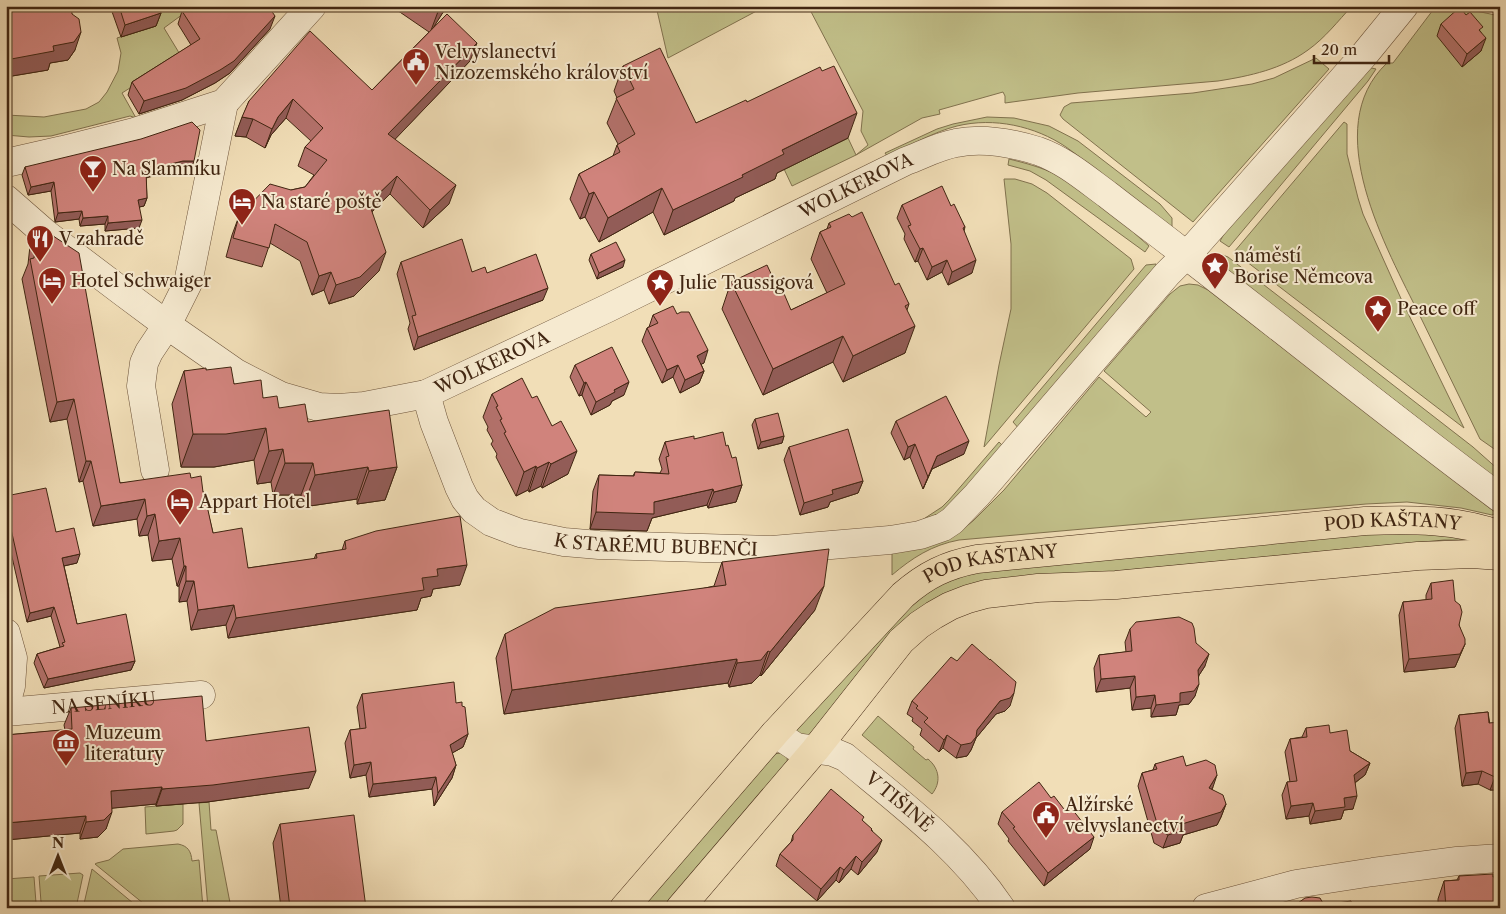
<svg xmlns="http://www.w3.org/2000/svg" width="1506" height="914" viewBox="0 0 1506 914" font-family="'Libre Caslon Text',serif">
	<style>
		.green { fill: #c1bf89; stroke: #81724e }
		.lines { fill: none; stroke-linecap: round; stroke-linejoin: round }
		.minor-casing { stroke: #6d543b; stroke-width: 29 }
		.major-casing { stroke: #412612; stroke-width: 29 }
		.minor { stroke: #f6ead0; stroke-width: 28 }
		.major { stroke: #f1deb7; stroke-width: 28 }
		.wall { fill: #b3716b; stroke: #412612 }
		.shaded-wall { fill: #925c57; stroke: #412612 }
		.building { fill: #d0837c; stroke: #412612 }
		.labels { text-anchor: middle; stroke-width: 4; stroke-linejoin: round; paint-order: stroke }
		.poi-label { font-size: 18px; fill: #412612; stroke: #f6ead0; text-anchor: start }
		.street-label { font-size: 18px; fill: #412612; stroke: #f6ead0 }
	</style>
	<rect width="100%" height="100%" fill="#f1deb7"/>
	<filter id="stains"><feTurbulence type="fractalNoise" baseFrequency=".004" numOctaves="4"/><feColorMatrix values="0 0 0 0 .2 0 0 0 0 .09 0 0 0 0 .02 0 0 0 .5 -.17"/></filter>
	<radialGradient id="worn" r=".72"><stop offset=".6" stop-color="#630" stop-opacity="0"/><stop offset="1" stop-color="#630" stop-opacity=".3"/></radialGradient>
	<g class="green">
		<polygon points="154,6 194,6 164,28 181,56 122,93 136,118 130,116 51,136 29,137 6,135 6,115 44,117 86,109 99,102 107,92 118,71 121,53 117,38 156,26"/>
		<polygon points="656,6 766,6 668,58"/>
		<path d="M808,6H851L853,9L867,6H1352C1338,21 1325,38 1308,50C1282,69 1250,76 1218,81L1078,93L1005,103V96L1003,92L939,110L940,114L922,118L856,155L792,186L784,169L848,138L856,155L868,145L861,131L863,111Z"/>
		<path d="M1436,6H1452L1500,16V453L1480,439C1460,398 1440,357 1420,316C1387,249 1318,128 1387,63H1393Z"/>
		<polygon points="1316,58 1329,69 1193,222 1063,119 1060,115 1064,107 1071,103 1193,93 1252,84 1274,78"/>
		<polygon points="1367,67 1376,69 1368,81 1229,247 1220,241 1224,234"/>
		<path d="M987,117L1014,118L1049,126L1078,141L1160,204L1172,218V228C1150,211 1127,194 1105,177C1092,167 1079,156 1066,147C1035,126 994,117 957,126C933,132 910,146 887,156L885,153L937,129L953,124Z"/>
		<polygon points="1344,122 1347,124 1347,154 1358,198 1363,214 1403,303 1464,428 1234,252"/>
		<path d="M1009,159C1025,163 1041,167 1057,175C1091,193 1120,221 1149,246L1145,252L1046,180L1030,171L1008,165Z"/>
		<polygon points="1004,179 1015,179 1032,184 1047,193 1131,259 1134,269 984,447 999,365 1011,309 1011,244"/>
		<polygon points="1217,253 1228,257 1473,447 1500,471 1500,482 1223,267 1220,263"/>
		<polygon points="1156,264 1155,270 1021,431 1013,422 1146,265"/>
		<path d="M1189,284L1198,285L1208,290L1496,513L1492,515L1461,508L1407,502L1366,504L959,540C932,545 912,558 892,575V545L963,529L973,521L1004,490L1099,377L1146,417L1151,412L1104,371L1170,294L1180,286Z"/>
		<polygon points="999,442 1006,449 957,507 919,522 942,507 949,500"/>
		<polygon points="1415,528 1478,540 1444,540 1014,581 971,589 810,738 796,734 796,726 904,605 966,569"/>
		<path d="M878,716L914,747L913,749L926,760L928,759C940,769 941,783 932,794L862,735Z"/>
		<polygon points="782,753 787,758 788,766 665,908 640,908 773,754"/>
		<polygon points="209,802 211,830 216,830 231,908 208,908 199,803"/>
		<polygon points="183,804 183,824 177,830 174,831 146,834 145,807"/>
		<path d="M178,844C188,846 191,851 192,861L199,860L203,908H149L95,864L97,863L109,860L123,849Z"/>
		<polygon points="92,869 139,908 83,908"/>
		<polygon points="80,873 83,875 76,908 49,908 46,904 41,902 39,876"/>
		<polygon points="34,877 36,903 32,908 6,908 6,879"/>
	</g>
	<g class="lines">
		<defs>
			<g id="minor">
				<polyline points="6,163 63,150 134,132 224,103 312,6"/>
				<path id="s1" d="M6,199L46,234L124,293L167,325L236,373L281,396L319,407L339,408L364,406L426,394L608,308L906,161C922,155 939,146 956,143C983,137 1012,143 1038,151C1064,160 1086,179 1108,195C1131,213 1154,230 1177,248C1285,331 1391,417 1500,498"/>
				<path id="s2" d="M426,394L434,422L459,487L465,499L474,510L491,522L504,527L520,533L564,542L599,545L772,550L890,540L920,535L943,527L952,521L977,495L1167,274L1196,245L1364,55L1404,6"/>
				<polyline points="155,470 141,386 144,363 149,352 167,325 188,283 224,103"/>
				<polyline points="6,633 13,658 11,686 6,704"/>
				<path id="s3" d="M6,712L201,695"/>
				<path id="s4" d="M775,733L796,747L833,752L845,757C900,803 960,847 1001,908"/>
				<polyline points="1206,908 1296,884 1373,872 1457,861 1500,858"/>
			</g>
			<g id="major">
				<path id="s5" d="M624,908L775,733L903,595C926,575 946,565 977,559L1365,521C1410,519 1458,519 1500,535"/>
				<polyline points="680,908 815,750 901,641 919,625 934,615 950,606 968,599 986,594 1038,588 1116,585 1418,556 1472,554 1500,556"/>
			</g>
		</defs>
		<use href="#minor" class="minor-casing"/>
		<use href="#major" class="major-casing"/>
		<use href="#minor" class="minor"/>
		<use href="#major" class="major"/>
	</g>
	<g class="wall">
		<polygon points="6,6 71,6 75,50 68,60 50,63 48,70 6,77"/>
		<polygon points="110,6 158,6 161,13 156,26 121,37"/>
		<polygon points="391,6 447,6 434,26 470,61 395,139 449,204 423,228 390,194 372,212 379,271 354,296 329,304 324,290 312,295 300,261 270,243 262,267 226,257 232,235 239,216 291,190 305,187 314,175 298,166 305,147 311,141 286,118 271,135 265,148 246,137 235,136 249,101 372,90 429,32"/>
		<polygon points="182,11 270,29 230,73 215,83 182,100 139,114 128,95 132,82 191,45 178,24"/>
		<polygon points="1466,15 1481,32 1481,51 1462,67 1437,36 1441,24"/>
		<polygon points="623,66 696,123 747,102 848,138 777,173 775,179 735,198 734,201 664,235 653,212 599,242 585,217 580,219 570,199 579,174 613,156 617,145 618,144 607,123 617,98 614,91"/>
		<polygon points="25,167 191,169 180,169 146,178 147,198 144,206 139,207 139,228 105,231 105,224 80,226 79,219 55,222 51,191 28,195 22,175"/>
		<polygon points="902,205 951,206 965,227 964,231 972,273 948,285 942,272 927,280 918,261 915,262 904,239 905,234 897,218"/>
		<polygon points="829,223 895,285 909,304 907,310 905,353 843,382 833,362 763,395 722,309 731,282 779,291 791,310 827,293 811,259 820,232 827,229"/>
		<polygon points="38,226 120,483 191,478 203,492 213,533 248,568 314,559 316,554 342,550 345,541 460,585 433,589 431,596 421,598 417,610 228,638 226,625 191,630 187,601 179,602 179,586 177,586 172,559 152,561 148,535 139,536 137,519 93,526 83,481 79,482 67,419 50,422 22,279 28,264 30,246"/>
		<polygon points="591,254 623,267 597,279 589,260"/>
		<polygon points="401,262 472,272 487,273 543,300 414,350 408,329 410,323 397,274"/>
		<polygon points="677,314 704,363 701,364 704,371 699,383 680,393 673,377 662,383 642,341 647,328 649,327 653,315"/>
		<polygon points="575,365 624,395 612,401 610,405 591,415 582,395 579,396 570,377"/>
		<polygon points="206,370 263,398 279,408 308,422 397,467 385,500 357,504 357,499 303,507 301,495 273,495 271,482 257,484 254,460 214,467 181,467 172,404 184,371"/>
		<polygon points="492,394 568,474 542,488 541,486 529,492 528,490 516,496 496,457 497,454 491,444 493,441 487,430 488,427 483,417"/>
		<polygon points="755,419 784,436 782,443 758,449 752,425"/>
		<polygon points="896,421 964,454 932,469 923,489 910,457 904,460 891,433"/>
		<polygon points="694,439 726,446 742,485 736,502 708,508 707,505 652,518 647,531 590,529 593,491 599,475 633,476 635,472 660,473 662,469 659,459 665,442"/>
		<polygon points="789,447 863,481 858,493 830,502 828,507 800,515 784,460"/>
		<polygon points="6,496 56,532 77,563 64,566 77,624 135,661 131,670 44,688 34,663 37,654 60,647 51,616 27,622 6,531"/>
		<polygon points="722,562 815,610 761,676 760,675 752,683 729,687 728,683 504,714 496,658 505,634 714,586"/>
		<polygon points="1431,583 1455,601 1459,625 1465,644 1455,667 1404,672 1399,615 1403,602 1426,600 1426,595"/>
		<polygon points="1130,629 1196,643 1205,666 1199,675 1195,696 1189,704 1179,705 1176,715 1151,717 1151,708 1132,710 1130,688 1096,692 1094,668 1099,655 1126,652 1125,642"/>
		<polygon points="362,694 456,703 468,734 463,747 452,753 456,765 452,778 434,806 432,789 369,797 366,775 350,778 345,743 350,730 360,729 357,707"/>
		<polygon points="912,701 1010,706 1005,711 996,714 976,738 971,750 967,756 956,758 943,748 939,752 920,735 922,729 912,721 913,718 907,714"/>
		<polygon points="71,708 206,741 309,788 207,802 156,806 156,804 112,808 106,829 98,837 80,839 80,833 6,840 6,735 65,730 64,725"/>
		<polygon points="1488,712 1500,790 1490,790 1478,784 1462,786 1455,728 1459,715"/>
		<polygon points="1306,728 1330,733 1350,751 1370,763 1365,775 1355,783 1353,809 1344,810 1341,819 1310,824 1309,816 1286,819 1282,795 1287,782 1290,782 1285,752 1290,739 1302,737"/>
		<polygon points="1155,764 1186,766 1213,787 1212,789 1226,804 1221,817 1217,825 1183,835 1180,843 1163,848 1154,843 1138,786 1142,773 1153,770"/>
		<polygon points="1002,812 1090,849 1044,886 1008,841 1009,839 998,824"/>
		<polygon points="863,821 872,830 877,852 858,875 851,869 839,883 836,880 817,901 776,866 780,854 791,842 793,835"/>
		<polygon points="280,824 366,908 281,908 273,843"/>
		<polygon points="1459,876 1493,877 1500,908 1438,908 1438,899 1444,881 1457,880"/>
	</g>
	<g class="shaded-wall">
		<polygon points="441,6 447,6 430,33 439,9"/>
		<polygon points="161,13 156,26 121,37 125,25"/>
		<polygon points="275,16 270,29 230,73 215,83 182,100 139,114 144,101"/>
		<polygon points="81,32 75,50 68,60 50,63 48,70 6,77 6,60 53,46"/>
		<polygon points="1486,38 1481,51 1462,67 1467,54"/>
		<polygon points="477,43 470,61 382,153 388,134"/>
		<polygon points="293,99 286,118 271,135 265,148 272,129 278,117"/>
		<polygon points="857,113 848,138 777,173 775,179 735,198 734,201 664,235 673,210 742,175 782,150"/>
		<polygon points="242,117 253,119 246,137 235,136"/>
		<polygon points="183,161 194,161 191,169 180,169 143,178 146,170"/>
		<polygon points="397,176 390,194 362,221 369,203"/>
		<polygon points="54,182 51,191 28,195 31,187"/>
		<polygon points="456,185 449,204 423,228 430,210"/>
		<polygon points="662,188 653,212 599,242 608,218"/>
		<polygon points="594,192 585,217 580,219 589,194"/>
		<polygon points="147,198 144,206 135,208 138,200"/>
		<polygon points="82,211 79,219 55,222 58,213"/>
		<polygon points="108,216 105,224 80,226 83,218"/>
		<polygon points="142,220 139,228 105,231 108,223"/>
		<polygon points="923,248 918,261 915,262 920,249"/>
		<polygon points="386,252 379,271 354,296 329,304 336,285"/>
		<polygon points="625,260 623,267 597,279 599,273"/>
		<polygon points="947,260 942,272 927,280 932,267"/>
		<polygon points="976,260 972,273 948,285 952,272"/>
		<polygon points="331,272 324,290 312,295 319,276"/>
		<polygon points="548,288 543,300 414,350 418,337"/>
		<polygon points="915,326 905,353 843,382 853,356"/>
		<polygon points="843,336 833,362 763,395 773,369"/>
		<polygon points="708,350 704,363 693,368 697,356"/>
		<polygon points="678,365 673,377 662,383 667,370"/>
		<polygon points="704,371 699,383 680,393 685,380"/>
		<polygon points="586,382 582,395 579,396 584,383"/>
		<polygon points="629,382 624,395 612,401 610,405 591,415 596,402 614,390"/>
		<polygon points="74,399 67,419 50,422 57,402"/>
		<polygon points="266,428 254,460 214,467 181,467 193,434"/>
		<polygon points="784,436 782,443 758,449 761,442"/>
		<polygon points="969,441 964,454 932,469 923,489 937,456"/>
		<polygon points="915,444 910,457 904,460 908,447"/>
		<polygon points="283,449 271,482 257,484 269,451"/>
		<polygon points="577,451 568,474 542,488 551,464"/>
		<polygon points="86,461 91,461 83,481 79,482"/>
		<polygon points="549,462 541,486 529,492 537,468"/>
		<polygon points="285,463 313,463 301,495 273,495"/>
		<polygon points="536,466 528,490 516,496 524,472"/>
		<polygon points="368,467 357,499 303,507 315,475"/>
		<polygon points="397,467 385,500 357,504 369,471"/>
		<polygon points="863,481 858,493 830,502 828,507 800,515 804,503 832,490"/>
		<polygon points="742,485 736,502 708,508 714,492"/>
		<polygon points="713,489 707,505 652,518 647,531 590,529 596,512 654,502"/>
		<polygon points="145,499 137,519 93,526 101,506"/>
		<polygon points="155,514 148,535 139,536 147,516"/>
		<polygon points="180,538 172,559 152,561 159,541"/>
		<polygon points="80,554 77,563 59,567 62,558"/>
		<polygon points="467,565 460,585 433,589 431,596 421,598 417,610 228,638 236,618 422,578 437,569"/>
		<polygon points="184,566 186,566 179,586 177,586"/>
		<polygon points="186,581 194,581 187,601 179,602"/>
		<polygon points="824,586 815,610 761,676 770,652"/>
		<polygon points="234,605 226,625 191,630 198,610"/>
		<polygon points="54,607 51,616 27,622 30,613"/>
		<polygon points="1465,644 1455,667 1404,672 1409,659"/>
		<polygon points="768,651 760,675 752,683 729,687 737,663"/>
		<polygon points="1209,654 1205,666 1194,683 1198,670"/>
		<polygon points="737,659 728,683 504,714 512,690"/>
		<polygon points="135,661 131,670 44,688 48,679"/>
		<polygon points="1135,676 1130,688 1096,692 1101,679"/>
		<polygon points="1199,684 1195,696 1189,704 1179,705 1176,715 1151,717 1156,705"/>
		<polygon points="1014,693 1010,706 1005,711 996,714 976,738 971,750 967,756 956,758 961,745 977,730 1000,701"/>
		<polygon points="1155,695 1151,708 1132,710 1136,697"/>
		<polygon points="468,734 463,747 445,757 450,745"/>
		<polygon points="947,735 943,748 939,752 944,740"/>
		<polygon points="371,762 366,775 350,778 354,765"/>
		<polygon points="1370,763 1365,775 1349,787 1354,775"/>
		<polygon points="456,765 452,778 434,806 438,793"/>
		<polygon points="316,771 309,788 207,802 156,806 162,789"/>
		<polygon points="1482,771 1478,784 1462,786 1466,773"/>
		<polygon points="1217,775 1213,787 1205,800 1209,788"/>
		<polygon points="436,777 432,789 369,797 373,784"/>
		<polygon points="1495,777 1500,777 1500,790 1490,790"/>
		<polygon points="162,787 156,804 104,809 111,791"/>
		<polygon points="1357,796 1353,809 1344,810 1341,819 1310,824 1315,811 1344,798"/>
		<polygon points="1313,803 1309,816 1286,819 1291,806"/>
		<polygon points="1226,804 1221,817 1217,825 1183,835 1180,843 1163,848 1168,835 1182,824"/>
		<polygon points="112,812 106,829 98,837 80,839 86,822"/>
		<polygon points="86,816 80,833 6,840 6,823"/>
		<polygon points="1094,837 1090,849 1044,886 1048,873"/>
		<polygon points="882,840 877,852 858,875 862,862"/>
		<polygon points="856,856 851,869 839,883 844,870"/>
		<polygon points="840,867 836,880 817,901 821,889"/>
	</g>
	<g class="building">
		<polygon points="8,6 71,6 72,14 79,19 81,32 74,42 53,46 54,51 6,60 6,16 10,15"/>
		<polygon points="119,6 158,6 161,13 125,25"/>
		<polygon points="190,6 251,6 252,7 253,6 268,6 275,16 234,61 220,70 186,88 144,101 132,82 200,39 182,11"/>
		<polygon points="1460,7 1466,15 1470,12 1483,27 1479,30 1486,38 1467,54 1441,24"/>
		<polygon points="447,14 477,43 388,134 456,185 430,210 397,176 369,203 386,252 360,277 336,285 331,272 319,276 307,242 275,224 269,248 233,238 239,216 270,184 291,190 305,187 327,160 305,147 323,128 293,99 278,117 272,129 253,119 242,117 249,101 310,31 372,90"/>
		<polygon points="660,48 696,123 746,100 747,102 820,67 822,71 834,66 857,113 782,150 784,154 742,175 743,177 673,210 662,188 608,218 594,192 589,194 579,174 620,152 617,145 635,134 616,98 634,89 623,66"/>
		<polygon points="192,122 200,130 194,161 183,161 146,170 147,198 138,200 142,220 108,223 108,216 83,218 82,211 58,213 54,182 31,187 25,167 141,139"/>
		<polygon points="942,186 951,206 954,204 965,227 963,228 976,260 952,272 947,260 932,267 923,248 920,249 908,226 911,225 902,205"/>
		<polygon points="862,212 895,285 899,283 909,304 905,306 915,326 853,356 843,336 773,369 731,282 767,265 779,291 782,289 791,310 845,284 820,232 831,227 829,223 849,214 852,217"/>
		<polygon points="38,226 79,253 120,483 190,473 191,478 201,476 203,492 204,492 213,533 242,528 248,568 317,558 316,554 346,549 345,541 376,531 460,516 467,565 437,569 438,576 422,578 424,590 236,618 234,605 198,610 194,581 186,581 186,566 184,566 180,538 159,541 155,514 147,516 145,499 101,506 91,461 86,461 74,399 57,402 30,259 34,258"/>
		<polygon points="462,239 472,272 485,267 487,273 536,254 548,288 418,337 412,316 416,315 401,262"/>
		<polygon points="616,242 625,260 599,273 591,254"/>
		<polygon points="673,306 677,314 681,312 689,312 708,350 697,356 704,371 685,380 678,365 667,370 647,328 658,323 653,315"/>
		<polygon points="612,347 629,382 614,390 615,392 596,402 586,382 584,383 575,365"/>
		<polygon points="231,367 234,384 261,380 263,398 277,396 279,408 305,404 308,422 389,410 397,467 369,471 368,467 315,475 313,463 285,463 283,449 269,451 266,428 226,434 193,434 184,371 206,368 206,370"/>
		<polygon points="522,378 532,398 537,396 552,426 561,421 577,451 551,464 549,462 537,468 536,466 524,472 504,433 506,432 500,420 502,419 496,407 498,406 492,394"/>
		<polygon points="946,396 969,441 937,456 928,477 915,444 908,447 896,421"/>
		<polygon points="778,413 784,436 761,442 755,419"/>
		<polygon points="848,429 863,481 832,490 833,494 804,503 789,447"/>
		<polygon points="723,432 726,446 728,445 732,458 736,457 742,485 714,492 713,489 654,502 654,514 596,512 599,475 634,476 635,472 669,474 666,457 669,456 665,442 694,436 694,439"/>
		<polygon points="46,488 56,532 74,528 80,554 62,558 77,624 126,614 135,661 48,679 37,654 64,646 62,643 65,642 54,607 30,613 6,507 6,496"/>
		<polygon points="829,549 824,586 770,652 768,651 761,660 737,663 737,659 512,690 505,634 555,608 726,585 722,562"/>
		<polygon points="1453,580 1455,601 1460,605 1462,612 1459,625 1465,639 1465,644 1460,654 1409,659 1403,602 1432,599 1431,583"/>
		<polygon points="1179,617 1192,623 1194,628 1196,643 1209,654 1198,670 1199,684 1194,691 1180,693 1180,702 1156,705 1155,695 1136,697 1135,676 1101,679 1099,655 1132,651 1130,629 1136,622"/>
		<polygon points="972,644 990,660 990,659 1016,682 1014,693 1010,698 1000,701 977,730 976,737 971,743 961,745 947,735 944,740 924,722 928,718 916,708 918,706 912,701 951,657 957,661"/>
		<polygon points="454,682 456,703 462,702 462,706 465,707 468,734 450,745 456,765 438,793 436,777 373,784 371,762 354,765 350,730 366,728 362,694"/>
		<polygon points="202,696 206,741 309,727 316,771 213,785 162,789 162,787 111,791 112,812 104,820 86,822 86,816 6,823 6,735 72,729 71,708"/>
		<polygon points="1488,712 1489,723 1500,722 1500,777 1495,777 1482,771 1466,773 1459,715"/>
		<polygon points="1329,725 1330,733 1347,730 1350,751 1370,763 1354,775 1357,796 1344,798 1345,807 1315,811 1313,803 1291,806 1287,782 1297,781 1290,739 1307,737 1306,728"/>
		<polygon points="1183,756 1186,766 1206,760 1215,765 1217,775 1209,788 1223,795 1226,804 1221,812 1182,824 1184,830 1168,835 1159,830 1142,773 1157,769 1155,764"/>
		<polygon points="1039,782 1051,798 1054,796 1067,813 1072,809 1094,837 1048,873 1013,828 1015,827 1002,812"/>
		<polygon points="831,789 864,817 862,820 872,829 871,830 882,840 862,862 856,856 844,870 840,867 821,889 780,854 793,840 793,835"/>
		<polygon points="354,815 366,908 290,908 280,824"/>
		<polygon points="1493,874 1493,877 1500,876 1500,908 1446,908 1444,881 1459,880 1459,876"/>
		<polygon points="1312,897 1320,898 1324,905 1351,901 1353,908 1297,908 1298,903 1305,898"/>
	</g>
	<defs>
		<symbol id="civic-pin" viewBox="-11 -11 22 30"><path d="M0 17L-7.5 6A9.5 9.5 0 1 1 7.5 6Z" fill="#8f2418" stroke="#f6ead0"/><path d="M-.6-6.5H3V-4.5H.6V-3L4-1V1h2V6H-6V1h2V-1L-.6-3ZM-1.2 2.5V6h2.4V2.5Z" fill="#fff"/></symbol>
		<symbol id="bar-pin" viewBox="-11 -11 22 30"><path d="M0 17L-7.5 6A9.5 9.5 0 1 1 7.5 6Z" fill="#8f2418" stroke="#f6ead0"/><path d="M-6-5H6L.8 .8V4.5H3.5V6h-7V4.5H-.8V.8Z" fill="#fff"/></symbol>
		<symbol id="hotel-pin" viewBox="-11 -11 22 30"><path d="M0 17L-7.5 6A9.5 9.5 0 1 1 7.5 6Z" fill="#8f2418" stroke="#f6ead0"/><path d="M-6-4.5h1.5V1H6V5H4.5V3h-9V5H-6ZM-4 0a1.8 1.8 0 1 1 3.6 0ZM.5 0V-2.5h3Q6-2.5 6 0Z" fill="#fff"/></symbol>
		<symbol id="restaurant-pin" viewBox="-11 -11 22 30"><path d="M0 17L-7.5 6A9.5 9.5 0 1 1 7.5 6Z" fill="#8f2418" stroke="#f6ead0"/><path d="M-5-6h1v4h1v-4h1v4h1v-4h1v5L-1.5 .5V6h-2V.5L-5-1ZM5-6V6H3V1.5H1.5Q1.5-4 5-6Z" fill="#fff"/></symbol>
		<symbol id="sight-pin" viewBox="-11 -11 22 30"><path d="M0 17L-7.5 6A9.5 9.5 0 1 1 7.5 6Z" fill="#8f2418" stroke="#f6ead0"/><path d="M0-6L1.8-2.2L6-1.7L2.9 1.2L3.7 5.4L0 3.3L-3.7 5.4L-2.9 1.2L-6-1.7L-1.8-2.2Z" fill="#fff"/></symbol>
		<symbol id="museum-pin" viewBox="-11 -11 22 30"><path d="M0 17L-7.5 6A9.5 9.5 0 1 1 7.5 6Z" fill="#8f2418" stroke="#f6ead0"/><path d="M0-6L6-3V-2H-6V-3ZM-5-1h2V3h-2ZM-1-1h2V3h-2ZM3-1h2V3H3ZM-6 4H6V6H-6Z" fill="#fff"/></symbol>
	</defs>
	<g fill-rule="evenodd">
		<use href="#civic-pin" x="400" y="46" width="32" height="43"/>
		<use href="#bar-pin" x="77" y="153" width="32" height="43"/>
		<use href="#hotel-pin" x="226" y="186" width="32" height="43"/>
		<use href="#restaurant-pin" x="24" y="223" width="32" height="43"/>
		<use href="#sight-pin" x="1199" y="250" width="32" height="43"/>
		<use href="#hotel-pin" x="36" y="265" width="32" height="43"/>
		<use href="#sight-pin" x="644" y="267" width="32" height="43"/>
		<use href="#sight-pin" x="1362" y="293" width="32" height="43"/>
		<use href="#hotel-pin" x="164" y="486" width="32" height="43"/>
		<use href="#museum-pin" x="50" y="727" width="32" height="43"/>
		<use href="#civic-pin" x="1030" y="799" width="32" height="43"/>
	</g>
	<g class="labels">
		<g class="poi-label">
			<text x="435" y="58">Velvyslanectví<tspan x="435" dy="21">Nizozemského království</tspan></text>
			<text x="112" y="175">Na Slamníku</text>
			<text x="261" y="208">Na staré poště</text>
			<text x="59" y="245">V zahradě</text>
			<text x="1234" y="262">náměstí<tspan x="1234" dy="21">Borise Němcova</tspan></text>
			<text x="71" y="287">Hotel Schwaiger</text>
			<text x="679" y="289">Julie Taussigová</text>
			<text x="1397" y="315">Peace off</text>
			<text x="199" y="508">Appart Hotel</text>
			<text x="85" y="739">Muzeum<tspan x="85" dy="21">literatury</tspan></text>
			<text x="1065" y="811">Alžírské<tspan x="1065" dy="21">velvyslanectví</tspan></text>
		</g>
		<g class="street-label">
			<text dy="6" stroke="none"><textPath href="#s1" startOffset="965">WOLKEROVA</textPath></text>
			<text dy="6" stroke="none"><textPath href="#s1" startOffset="560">WOLKEROVA</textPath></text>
			<text dy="6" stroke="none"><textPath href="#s5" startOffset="920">POD KAŠTANY</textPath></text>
			<text dy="6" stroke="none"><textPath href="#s2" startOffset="315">K STARÉMU BUBENČI</textPath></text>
			<text dy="6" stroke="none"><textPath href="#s5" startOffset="515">POD KAŠTANY</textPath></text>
			<text dy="6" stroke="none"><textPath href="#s3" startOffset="98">NA SENÍKU</textPath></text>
			<text dy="6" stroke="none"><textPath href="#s4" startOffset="146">V TIŠINĚ</textPath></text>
		</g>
	</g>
	<rect width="1506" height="914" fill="none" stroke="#f1deb7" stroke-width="25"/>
	<rect x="8" y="8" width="1491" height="899" fill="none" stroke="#412612" stroke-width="2.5"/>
	<rect x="12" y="12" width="1481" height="889" fill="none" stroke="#412612"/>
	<g transform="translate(58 856)" stroke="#f6ead0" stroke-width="4" paint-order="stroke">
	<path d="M0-4L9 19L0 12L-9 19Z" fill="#412612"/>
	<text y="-8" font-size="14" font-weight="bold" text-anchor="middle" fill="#412612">N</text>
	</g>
	<path d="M1314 55v8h75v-8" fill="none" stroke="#412612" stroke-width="2.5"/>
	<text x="1321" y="55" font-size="15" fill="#412612" stroke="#f6ead0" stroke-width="4" paint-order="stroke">20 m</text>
	<rect width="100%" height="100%" filter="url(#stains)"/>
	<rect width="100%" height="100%" fill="url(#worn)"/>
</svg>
